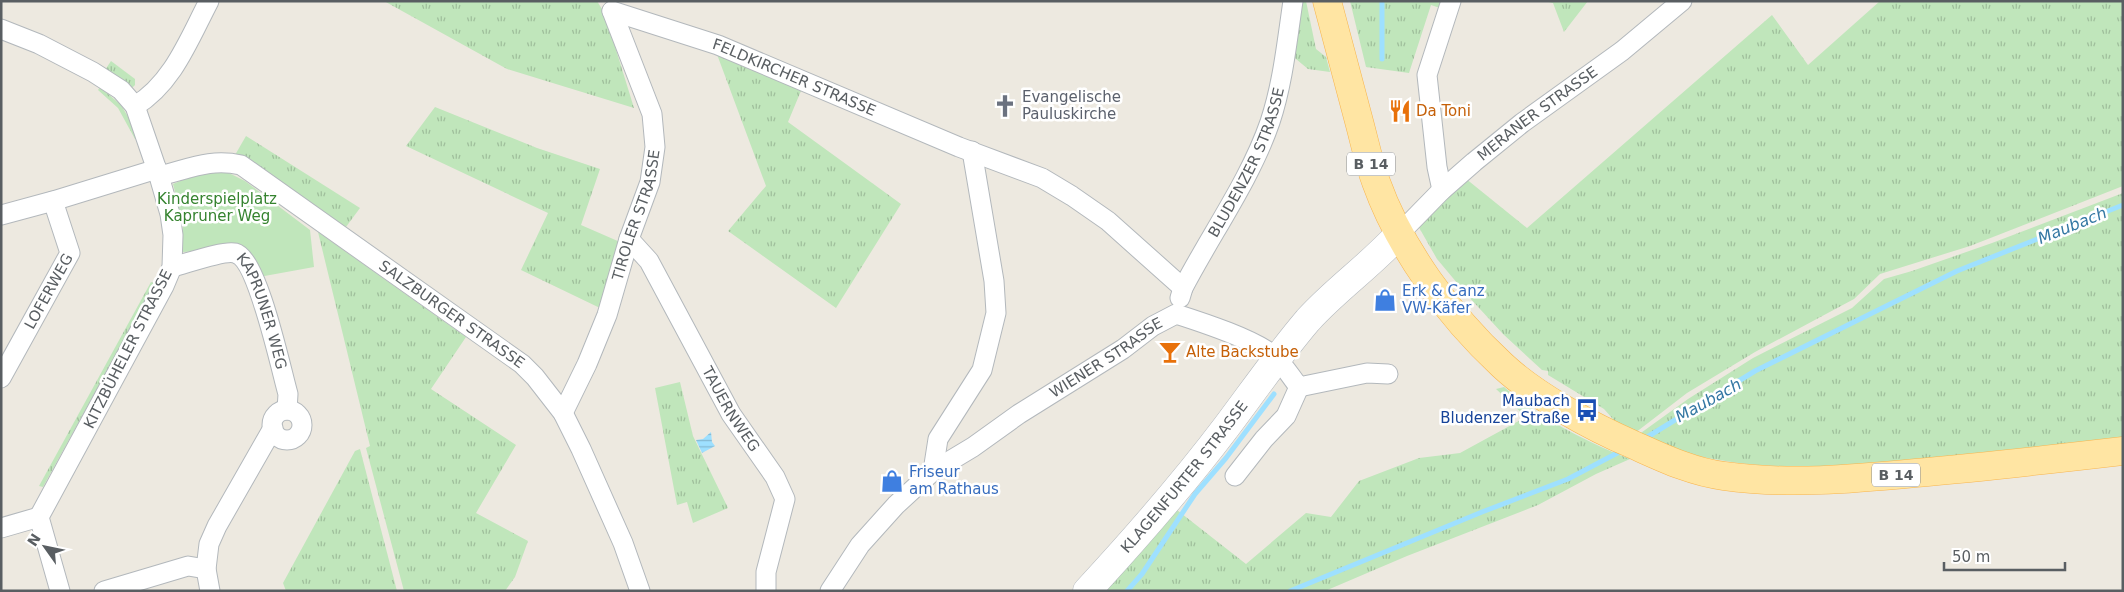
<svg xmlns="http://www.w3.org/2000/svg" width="2124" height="592" viewBox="0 0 2124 592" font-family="'DejaVu Sans',sans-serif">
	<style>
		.grass { fill: url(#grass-tufts) }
		.park { fill: #c0e6bb }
		.water { fill: url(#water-rules) }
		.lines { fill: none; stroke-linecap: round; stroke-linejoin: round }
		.stream { stroke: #9ee0ff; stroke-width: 5 }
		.street-casing { stroke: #b3b8bc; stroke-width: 21 }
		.secondary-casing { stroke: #b4b9be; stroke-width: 29 }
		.primary-casing { stroke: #f8b54e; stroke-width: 29 }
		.street { stroke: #fff; stroke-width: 19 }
		.secondary { stroke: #fff; stroke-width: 28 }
		.primary { stroke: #ffe5a3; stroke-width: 28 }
		.labels { text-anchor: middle; stroke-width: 5; stroke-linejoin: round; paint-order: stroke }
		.shield { fill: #fff; stroke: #8b8e91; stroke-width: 1 }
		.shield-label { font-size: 14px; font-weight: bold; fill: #595e62 }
		.street-label { font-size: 15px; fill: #595e62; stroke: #fff }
		.worship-label { font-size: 15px; fill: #5b616d; stroke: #fff; text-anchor: start }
		.food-label { font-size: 15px; fill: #c56008; stroke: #fff; text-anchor: start }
		.park-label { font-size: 15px; fill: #35832f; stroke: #fff }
		.shop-label { font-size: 15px; fill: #366cbe; stroke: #fff; text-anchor: start }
		.transit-label { font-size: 15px; fill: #164399; stroke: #fff; text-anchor: end }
		.water-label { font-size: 16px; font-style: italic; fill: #3377a3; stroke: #fff }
	</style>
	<defs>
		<pattern id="grass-tufts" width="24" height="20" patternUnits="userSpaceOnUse" patternTransform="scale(1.25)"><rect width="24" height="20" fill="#c0e6bb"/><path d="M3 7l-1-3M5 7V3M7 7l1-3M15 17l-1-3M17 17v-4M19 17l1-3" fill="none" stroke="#9fbe9b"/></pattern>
		<pattern id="water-rules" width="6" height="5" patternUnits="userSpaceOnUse" patternTransform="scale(1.25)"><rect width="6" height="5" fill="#9ee0ff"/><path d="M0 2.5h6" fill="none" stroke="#84b9d2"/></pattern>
	</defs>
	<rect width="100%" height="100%" fill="#ede9e0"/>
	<g class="grass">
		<polygon points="384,1 597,1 605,14 634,108 507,69"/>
		<polygon points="1297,1 1306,1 1316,49 1326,57 1330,72 1308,69 1290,54"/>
		<polygon points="1350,1 1446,1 1443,9 1431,5 1409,73 1366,67"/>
		<polygon points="1544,1 1588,1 1564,32 1553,3"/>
		<polygon points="1880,1 2123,1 2123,186 1970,246 1880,274 1854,299 1755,352 1687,393 1635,433 1620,427 1604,409 1548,375 1548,371 1542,370 1503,334 1468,296 1437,259 1417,224 1465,178 1527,228 1772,15 1808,65"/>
		<polygon points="715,49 803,86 788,122 901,204 836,308 728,231 766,186"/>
		<polygon points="111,61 135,79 135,85 132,88 105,70"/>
		<polygon points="100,87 121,105 140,137 135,139 118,108 98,90"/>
		<polygon points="435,107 537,148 600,169 581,225 620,242 600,308 521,270 548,213 406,146"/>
		<polygon points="246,136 360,208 343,231 235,155"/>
		<path d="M2123,193V438C2061,445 1999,451 1937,457C1837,467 1732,479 1638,435L1688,399L1753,358L1852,308L1884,279L1912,271L1992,243Z"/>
		<polygon points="318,232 466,337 431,389 516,445 476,513 528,541 515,577 505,591 404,591 366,448 370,446"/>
		<polygon points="151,282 155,283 43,487 39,486"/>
		<polygon points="680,382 693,436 728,508 693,523 687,502 677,505 655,388"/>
		<path d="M1504,387C1541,419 1585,441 1630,459L1596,474L1538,505L1407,556L1325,591H1103L1177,510L1246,564L1306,513L1331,517L1359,481L1419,458L1460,453L1526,417L1496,389Z"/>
		<polygon points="360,449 397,591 286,591 283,583 355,451"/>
	</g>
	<path class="park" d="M205,171H225L245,181L310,230L314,267L259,277C238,223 227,251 183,252V223L173,184Z"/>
	<polygon class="water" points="711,432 712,442 715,446 702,453 696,440 703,439"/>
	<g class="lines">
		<g class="stream">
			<polyline points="1382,1 1382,59"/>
			<polyline points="1644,439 1755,371 1957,271 2123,205"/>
			<polyline points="1127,591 1142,574 1195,494 1226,458 1274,394"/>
			<polyline points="1290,591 1482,512 1568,479 1623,450"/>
		</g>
		<defs>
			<g id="street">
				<path id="s1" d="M612,11L718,45L959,147L1042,178L1072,196L1108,221L1183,288"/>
				<polyline points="1,29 39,44 93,72 121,90 135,106 159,176 170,214 173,235 172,267 164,286 39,517 60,591"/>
				<path d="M135,106C173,83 189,39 209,1"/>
				<path id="s2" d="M159,176C189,169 210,158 241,165L522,364L535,377L563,413L581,449L623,543L640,591"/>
				<polyline points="1442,190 1437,167 1427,75 1451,1"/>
				<polyline points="1,215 53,201 157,169"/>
				<path id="s3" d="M1399,234L1442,190L1474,162L1522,123L1622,51L1682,1"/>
				<path id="s4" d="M629,239L649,261L731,414L775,477L785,499L766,572V591"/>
				<path id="s5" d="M172,267C185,264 224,250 235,253C258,259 281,370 288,394L287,410"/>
				<path id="s6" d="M1180,298L1183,288C1211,234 1250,180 1270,122C1283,83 1287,41 1293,1"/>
				<path id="s7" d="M1,378L70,253L53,201"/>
				<circle cx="287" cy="425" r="15"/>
				<path id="s8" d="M563,413L587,364L607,315L629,239L650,182L655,147L652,114L612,11"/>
				<polyline points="933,471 938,439 982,370 996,313 994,281 972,151"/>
				<polyline points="1235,476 1264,439 1286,416 1299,387"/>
				<polyline points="1,528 39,517"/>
				<polyline points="104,591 188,566 206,569"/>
				<polyline points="210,591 206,569 209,544 217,526 273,428"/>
				<path id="s9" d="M830,591L860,545L896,505L933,471L973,447L1019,414L1123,349L1153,326L1176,314C1201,322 1257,340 1275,357C1284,365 1291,377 1299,387L1367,373L1388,374"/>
			</g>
			<g id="secondary">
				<path id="s10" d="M1087,591C1136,538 1184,483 1227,426C1254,390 1279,354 1308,320C1336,289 1371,265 1399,234"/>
			</g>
			<path id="primary" d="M1327,1C1338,43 1349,84 1360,125C1365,144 1369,163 1376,182C1400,249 1449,316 1502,365C1535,396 1592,427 1634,445C1663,458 1692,472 1724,476C1788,485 1852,479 1916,473C1985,467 2054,459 2123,451"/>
		</defs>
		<use href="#street" class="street-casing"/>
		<use href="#secondary" class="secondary-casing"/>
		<use href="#primary" class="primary-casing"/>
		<use href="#street" class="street"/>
		<use href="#secondary" class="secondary"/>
		<use href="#primary" class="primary"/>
	</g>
	<defs>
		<symbol id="church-bare" viewBox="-9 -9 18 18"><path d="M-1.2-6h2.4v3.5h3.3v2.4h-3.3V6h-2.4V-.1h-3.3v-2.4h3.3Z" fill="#6b7280" stroke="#fff" stroke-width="2.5" paint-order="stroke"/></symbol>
		<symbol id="restaurant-bare" viewBox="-9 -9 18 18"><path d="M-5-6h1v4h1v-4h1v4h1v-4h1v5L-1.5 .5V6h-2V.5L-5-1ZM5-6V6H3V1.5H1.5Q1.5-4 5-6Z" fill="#e8710a" stroke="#fff" stroke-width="2.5" paint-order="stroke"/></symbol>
		<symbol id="shop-bare" viewBox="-9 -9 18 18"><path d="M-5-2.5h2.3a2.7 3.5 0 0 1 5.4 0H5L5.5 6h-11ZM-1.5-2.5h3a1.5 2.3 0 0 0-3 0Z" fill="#3f7fe0" stroke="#fff" stroke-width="2.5" paint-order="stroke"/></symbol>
		<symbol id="bar-bare" viewBox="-9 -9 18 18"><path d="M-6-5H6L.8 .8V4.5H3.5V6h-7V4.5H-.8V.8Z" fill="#e8710a" stroke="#fff" stroke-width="2.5" paint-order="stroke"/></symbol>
		<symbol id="bus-bare" viewBox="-9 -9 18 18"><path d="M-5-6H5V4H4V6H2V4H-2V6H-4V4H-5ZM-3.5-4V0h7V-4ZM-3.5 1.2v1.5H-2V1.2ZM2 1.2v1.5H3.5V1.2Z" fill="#1a4fb4" stroke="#fff" stroke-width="2.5" paint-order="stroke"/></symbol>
	</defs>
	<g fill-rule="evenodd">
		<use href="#church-bare" x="989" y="90" width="32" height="32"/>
		<use href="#restaurant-bare" x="1384" y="95" width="32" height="32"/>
		<use href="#shop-bare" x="1369" y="284" width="32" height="32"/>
		<use href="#bar-bare" x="1154" y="336" width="32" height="32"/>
		<use href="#bus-bare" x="1571" y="394" width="32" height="32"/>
		<use href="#shop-bare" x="876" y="465" width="32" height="32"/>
	</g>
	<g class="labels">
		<g class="shield">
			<rect x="1347" y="152.5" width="48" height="23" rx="4"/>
			<rect x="1872" y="463.5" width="48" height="23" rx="4"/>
		</g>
		<g class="shield-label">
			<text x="1371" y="169">B 14</text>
			<text x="1896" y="480">B 14</text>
		</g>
		<g class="street-label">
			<text dy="5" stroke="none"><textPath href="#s1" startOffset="194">FELDKIRCHER STRASSE</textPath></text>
			<text dy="5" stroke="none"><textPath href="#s3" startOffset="184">MERANER STRASSE</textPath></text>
			<text dy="5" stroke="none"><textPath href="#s6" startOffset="152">BLUDENZER STRASSE</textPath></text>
			<text dy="5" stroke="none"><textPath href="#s8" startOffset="212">TIROLER STRASSE</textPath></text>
			<text dy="5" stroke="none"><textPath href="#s7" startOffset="99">LOFERWEG</textPath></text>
			<text dy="5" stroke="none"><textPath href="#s5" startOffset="131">KAPRUNER WEG</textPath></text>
			<text dy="5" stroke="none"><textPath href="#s2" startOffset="342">SALZBURGER STRASSE</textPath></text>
			<text transform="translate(128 349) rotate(-63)" y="5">KITZBÜHELER STRASSE</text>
			<text dy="5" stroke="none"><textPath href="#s9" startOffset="366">WIENER STRASSE</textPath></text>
			<text dy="5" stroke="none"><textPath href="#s4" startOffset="199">TAUERNWEG</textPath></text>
			<text dy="5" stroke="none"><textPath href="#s10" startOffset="150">KLAGENFURTER STRASSE</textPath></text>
		</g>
		<g class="worship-label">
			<text x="1022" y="102">Evangelische<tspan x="1022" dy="17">Pauluskirche</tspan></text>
		</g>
		<g class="food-label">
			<text x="1416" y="116">Da Toni</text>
			<text x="1186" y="357">Alte Backstube</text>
		</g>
		<g class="park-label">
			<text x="217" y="204">Kinderspielplatz<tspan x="217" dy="17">Kapruner Weg</tspan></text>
		</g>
		<g class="shop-label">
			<text x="1402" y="296">Erk &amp; Canz<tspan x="1402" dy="17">VW-Käfer</tspan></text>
			<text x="909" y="477">Friseur<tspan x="909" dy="17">am Rathaus</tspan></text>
		</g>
		<g class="transit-label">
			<text x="1570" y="406">Maubach<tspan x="1570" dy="17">Bludenzer Straße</tspan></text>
		</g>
		<g class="water-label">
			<text transform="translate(2072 225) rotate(-22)" y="6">Maubach</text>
			<text transform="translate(1708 400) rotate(-29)" y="6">Maubach</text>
		</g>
	</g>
	<rect width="2124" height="592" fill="none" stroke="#595e62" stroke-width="5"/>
	<g transform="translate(45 547) rotate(303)" stroke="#ffffff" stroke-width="4" paint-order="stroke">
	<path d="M0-4L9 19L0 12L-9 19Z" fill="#595e62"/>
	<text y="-8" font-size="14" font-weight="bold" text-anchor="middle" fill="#595e62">N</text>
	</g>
	<path d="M1944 562v8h121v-8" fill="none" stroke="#595e62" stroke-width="2.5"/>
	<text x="1952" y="562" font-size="15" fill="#595e62" stroke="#ffffff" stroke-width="4" paint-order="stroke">50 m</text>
</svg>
